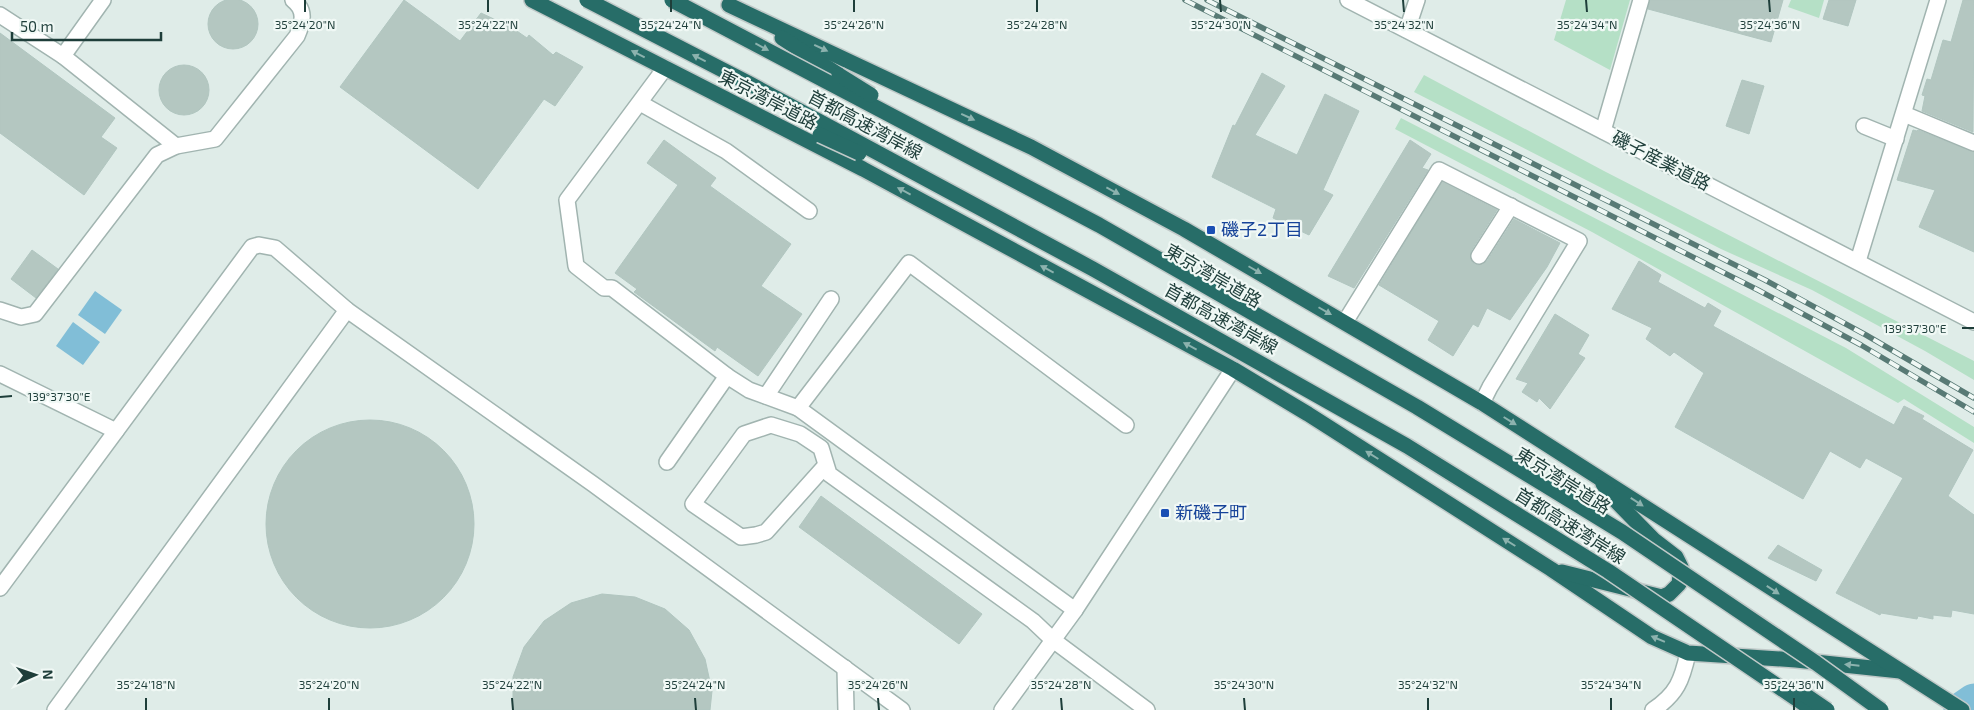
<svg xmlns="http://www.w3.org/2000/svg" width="1974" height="710" viewBox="0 0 1974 710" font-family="'Exo 2','Noto Sans JP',sans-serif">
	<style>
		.green { fill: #b5e0c6 }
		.water { fill: #81bed7 }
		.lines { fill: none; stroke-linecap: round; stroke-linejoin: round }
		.river { stroke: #81bed7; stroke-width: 35 }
		.building { fill: #b4c7c1; stroke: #b1c6c0 }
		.minor-casing { stroke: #a1b4b0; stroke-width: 18 }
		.highway-casing { stroke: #c0c9c8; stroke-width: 18 }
		.minor { stroke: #fff; stroke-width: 15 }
		.highway { stroke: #276d68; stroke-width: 15 }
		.rail-casing { stroke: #587a75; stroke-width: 5.5 }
		.rail { stroke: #f0f8f5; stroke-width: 4; stroke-dasharray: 11; stroke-linecap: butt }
		.highway-bridge-casing { stroke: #c0c9c8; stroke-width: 18; stroke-linecap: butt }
		.highway-bridge { stroke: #276d68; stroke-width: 15 }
		.oneway { fill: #8cb2ae }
		.ticks { fill: none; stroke: #1e3e3a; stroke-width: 2 }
		.transit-dot { fill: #1a4fb4; stroke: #f0f8f5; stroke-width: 2 }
		.labels { text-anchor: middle; stroke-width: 4.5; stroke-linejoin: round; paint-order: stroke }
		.street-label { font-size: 18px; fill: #1e3e3a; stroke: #f0f8f5 }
		.transit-label { font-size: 18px; fill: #164399; stroke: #f0f8f5; text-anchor: start }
		.ticks-label { font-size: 12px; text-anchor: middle; fill: #1e3e3a; stroke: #f0f8f5; stroke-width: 4.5; stroke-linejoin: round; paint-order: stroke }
	</style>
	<rect width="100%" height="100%" fill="#dfece8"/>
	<g class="green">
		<polygon points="1566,0 1630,0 1610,70 1554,40"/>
		<polygon points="1791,0 1824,0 1819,18 1788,7"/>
		<polygon points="1424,75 1604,171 1974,361 1974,380 1925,351 1812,290 1721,249 1414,92"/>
		<polygon points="1401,118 1846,348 1974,427 1974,443 1904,399 1898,403 1592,232 1395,129"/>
	</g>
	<g class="water">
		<polygon points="95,291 122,310 105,334 78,315"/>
		<polygon points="73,322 100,342 83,365 56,346"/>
	</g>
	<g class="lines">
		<polyline class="river" points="1961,710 1974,701"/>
	</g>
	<g class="building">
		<circle cx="233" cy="24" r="25"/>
		<polygon points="404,0 460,41 481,13 511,27 527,38 529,35 553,55 556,52 583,67 555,106 544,99 478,189 340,87"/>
		<polygon points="1650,0 1783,0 1771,42 1648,9"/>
		<polygon points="1829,0 1856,0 1848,26 1823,19"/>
		<polygon points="1963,0 1974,0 1973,132 1922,111 1925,96 1922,95 1927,79 1931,80 1943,40 1951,42"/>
		<polygon points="0,33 115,118 101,137 117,148 84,195 0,133"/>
		<circle cx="184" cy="90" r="25"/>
		<polygon points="1262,73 1285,86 1255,135 1297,155 1325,94 1359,111 1323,190 1333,195 1309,235 1273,218 1276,209 1212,177 1233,125 1235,126"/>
		<polygon points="1742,80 1764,86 1749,134 1726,126"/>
		<polygon points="1913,130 1917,131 1918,130 1974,152 1974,252 1919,227 1935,190 1897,180"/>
		<polygon points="664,140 716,178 710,186 791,244 761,286 802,314 758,376 717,347 715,351 634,292 637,289 615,273 678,185 647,163"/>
		<polygon points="1410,140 1431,154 1422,168 1428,170 1354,288 1328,276"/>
		<polygon points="1442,182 1497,210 1471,251 1471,260 1474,264 1479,265 1487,261 1514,219 1560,243 1547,267 1510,320 1487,308 1478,327 1473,324 1453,356 1428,340 1439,321 1379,285"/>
		<polygon points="32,250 58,269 36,298 11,279"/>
		<polygon points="1639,261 1661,275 1658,282 1705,308 1708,303 1721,311 1713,326 1894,425 1904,406 1924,416 1922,419 1973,450 1948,496 1974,515 1974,614 1952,610 1951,617 1933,615 1933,619 1918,616 1917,619 1881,613 1880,615 1836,593 1903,478 1866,458 1860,468 1830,451 1803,499 1675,427 1704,373 1674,352 1670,356 1646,339 1652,328 1612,309"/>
		<polygon points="1555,314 1589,335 1578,354 1585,358 1550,409 1539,398 1537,402 1522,392 1528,383 1516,379"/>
		<circle cx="370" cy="524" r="104"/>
		<polygon points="821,496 982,614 959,644 799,527"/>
		<polygon points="1778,545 1822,570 1816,581 1768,558"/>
		<polygon points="602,594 635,597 665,609 689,630 705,659 712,691 710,710 513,710 513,677 524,647 544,621 571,603"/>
	</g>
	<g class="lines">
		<defs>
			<g id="minor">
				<polyline points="1348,0 1974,322"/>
				<polyline points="0,15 63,56 103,0"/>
				<polyline points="1407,30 1417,0"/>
				<polyline points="63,56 176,146"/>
				<polyline points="665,68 567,200 576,266 604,288 612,288 727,376 749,390 798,408"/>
				<polyline points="640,103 726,151 809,211"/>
				<polyline points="1904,114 1974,143"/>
				<polyline points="1864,126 1896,139"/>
				<polyline points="1603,131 1641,0"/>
				<polyline points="1479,256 1511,206"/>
				<polyline points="1858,261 1938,0"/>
				<path d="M0,310L21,317L35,314L157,155L176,146L215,139L297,36C303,22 306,10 293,0"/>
				<polyline points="1345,322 1439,170 1579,241 1490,387 1482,403"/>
				<polyline points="0,374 116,431"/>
				<polyline points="766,396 831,299"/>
				<polyline points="667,462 727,376"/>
				<polyline points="826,465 766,532 756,535 741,537 693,504 744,434 771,425 800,434 821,448 829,474 1033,621 1053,640 1147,710"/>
				<polyline points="0,588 252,247 259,245 275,248 347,310 593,484 902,710"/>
				<polyline points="1075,610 798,408 909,263 1126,425"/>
				<polyline points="845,668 846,710"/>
				<polyline points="55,710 347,310"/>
				<polyline points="1002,710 1075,610 1233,369"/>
				<path d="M1653,710C1677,694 1682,680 1688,653"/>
			</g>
			<g id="highway">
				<polyline points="532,0 863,169 1233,369 1308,414 1551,569 1652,637 1688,653 1796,660 1900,671"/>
				<polyline points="729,5 1031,147 1184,229 1482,403 1962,710"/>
				<polyline points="782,38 839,75"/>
				<polyline points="1562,572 1662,597 1669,594 1679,584 1681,567 1676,557 1654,540 1613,498 1603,484"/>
			</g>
		</defs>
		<use href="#minor" class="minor-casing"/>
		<use href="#highway" class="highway-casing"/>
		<use href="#minor" class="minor"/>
		<use href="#highway" class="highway"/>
		<defs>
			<g id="rail">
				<polyline points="1185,0 1758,290 1861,345 1974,412"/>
				<polyline points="1207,0 1765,280 1866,335 1974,398"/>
			</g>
		</defs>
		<use href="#rail" class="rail-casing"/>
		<use href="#rail" class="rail"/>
		<defs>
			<g id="highway-bridge">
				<polyline points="587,0 750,84 1093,269 1407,446 1608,571 1813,710"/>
				<polyline points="672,0 1099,225 1417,407 1622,532 1816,663 1881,710"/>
				<polyline points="839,75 871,95"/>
				<polyline points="820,135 859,153"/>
				<polyline points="1805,695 1827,710"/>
			</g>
		</defs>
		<use href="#highway-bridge" class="highway-bridge-casing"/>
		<use href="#highway-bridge" class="highway-bridge"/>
	</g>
	<defs><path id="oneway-solid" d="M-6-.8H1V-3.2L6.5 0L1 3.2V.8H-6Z" transform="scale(1.25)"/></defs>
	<g class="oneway">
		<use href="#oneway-solid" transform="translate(762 47) rotate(28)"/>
		<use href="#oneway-solid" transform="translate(821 48) rotate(25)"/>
		<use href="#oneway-solid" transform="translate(638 54) rotate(-153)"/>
		<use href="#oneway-solid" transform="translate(699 58) rotate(-153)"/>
		<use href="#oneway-solid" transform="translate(968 117) rotate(25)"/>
		<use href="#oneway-solid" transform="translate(904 191) rotate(-152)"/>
		<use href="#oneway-solid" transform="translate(1113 191) rotate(28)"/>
		<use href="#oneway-solid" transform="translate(1047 269) rotate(-152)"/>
		<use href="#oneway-solid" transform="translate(1255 270) rotate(30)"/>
		<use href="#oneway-solid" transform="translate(1325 311) rotate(30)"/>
		<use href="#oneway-solid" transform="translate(1190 346) rotate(-152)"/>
		<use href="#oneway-solid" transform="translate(1510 421) rotate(32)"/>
		<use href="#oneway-solid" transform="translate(1372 455) rotate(-148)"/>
		<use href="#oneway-solid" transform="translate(1637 502) rotate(33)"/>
		<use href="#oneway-solid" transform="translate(1509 542) rotate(-148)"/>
		<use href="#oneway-solid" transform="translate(1773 590) rotate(33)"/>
		<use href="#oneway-solid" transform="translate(1658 639) rotate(-157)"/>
		<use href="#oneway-solid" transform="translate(1852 665) rotate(-174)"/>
	</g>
	<path class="ticks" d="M305,0V12M488,0V12M671,0V12M854,0V12M1037,0V12M1220,0L1221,12M1403,0L1404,12M1586,0L1587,12M1769,0L1770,12M1962,328H1974M0,397L12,396M146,698V710M329,698V710M512,698L513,710M695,698L696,710M878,698L879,710M1061,698L1062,710M1244,698L1245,710M1428,698V710M1611,698V710M1794,698V710"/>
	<g class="transit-dot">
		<rect x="1206" y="225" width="10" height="10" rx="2.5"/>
		<rect x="1160" y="508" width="10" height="10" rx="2.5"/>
	</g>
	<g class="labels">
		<g class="street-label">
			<text transform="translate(768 100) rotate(27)" y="6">東京湾岸道路</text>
			<text transform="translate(865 125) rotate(28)" y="6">首都高速湾岸線</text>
			<text transform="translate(1661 161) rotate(27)" y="6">磯子産業道路</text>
			<text transform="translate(1213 276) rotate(30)" y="6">東京湾岸道路</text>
			<text transform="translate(1221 319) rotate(29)" y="6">首都高速湾岸線</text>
			<text transform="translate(1563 481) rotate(32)" y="6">東京湾岸道路</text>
			<text transform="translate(1570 526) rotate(32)" y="6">首都高速湾岸線</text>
		</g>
		<g class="transit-label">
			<text x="1221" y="236">磯子2丁目</text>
			<text x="1175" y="519">新磯子町</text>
		</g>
	</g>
	<g class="ticks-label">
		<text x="305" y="29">35°24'20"N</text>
		<text x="488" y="29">35°24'22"N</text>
		<text x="671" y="29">35°24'24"N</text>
		<text x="854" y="29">35°24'26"N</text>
		<text x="1037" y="29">35°24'28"N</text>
		<text x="1221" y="29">35°24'30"N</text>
		<text x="1404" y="29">35°24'32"N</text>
		<text x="1587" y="29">35°24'34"N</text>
		<text x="1770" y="29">35°24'36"N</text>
		<text x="1915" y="333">139°37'30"E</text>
		<text x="59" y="401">139°37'30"E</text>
		<text x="146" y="689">35°24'18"N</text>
		<text x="329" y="689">35°24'20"N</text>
		<text x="512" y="689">35°24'22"N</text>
		<text x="695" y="689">35°24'24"N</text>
		<text x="878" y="689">35°24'26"N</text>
		<text x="1061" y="689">35°24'28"N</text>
		<text x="1244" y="689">35°24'30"N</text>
		<text x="1428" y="689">35°24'32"N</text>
		<text x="1611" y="689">35°24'34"N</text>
		<text x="1794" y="689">35°24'36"N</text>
	</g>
	<g transform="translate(35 675) rotate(88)" stroke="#f0f8f5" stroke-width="4" paint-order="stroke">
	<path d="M0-4L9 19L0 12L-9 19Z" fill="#1e3e3a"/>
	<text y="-8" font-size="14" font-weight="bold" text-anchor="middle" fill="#1e3e3a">N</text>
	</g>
	<path d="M12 32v8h149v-8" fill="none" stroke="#1e3e3a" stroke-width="2.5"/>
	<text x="20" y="32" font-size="15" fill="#1e3e3a" stroke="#f0f8f5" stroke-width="4" paint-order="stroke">50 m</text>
</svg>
